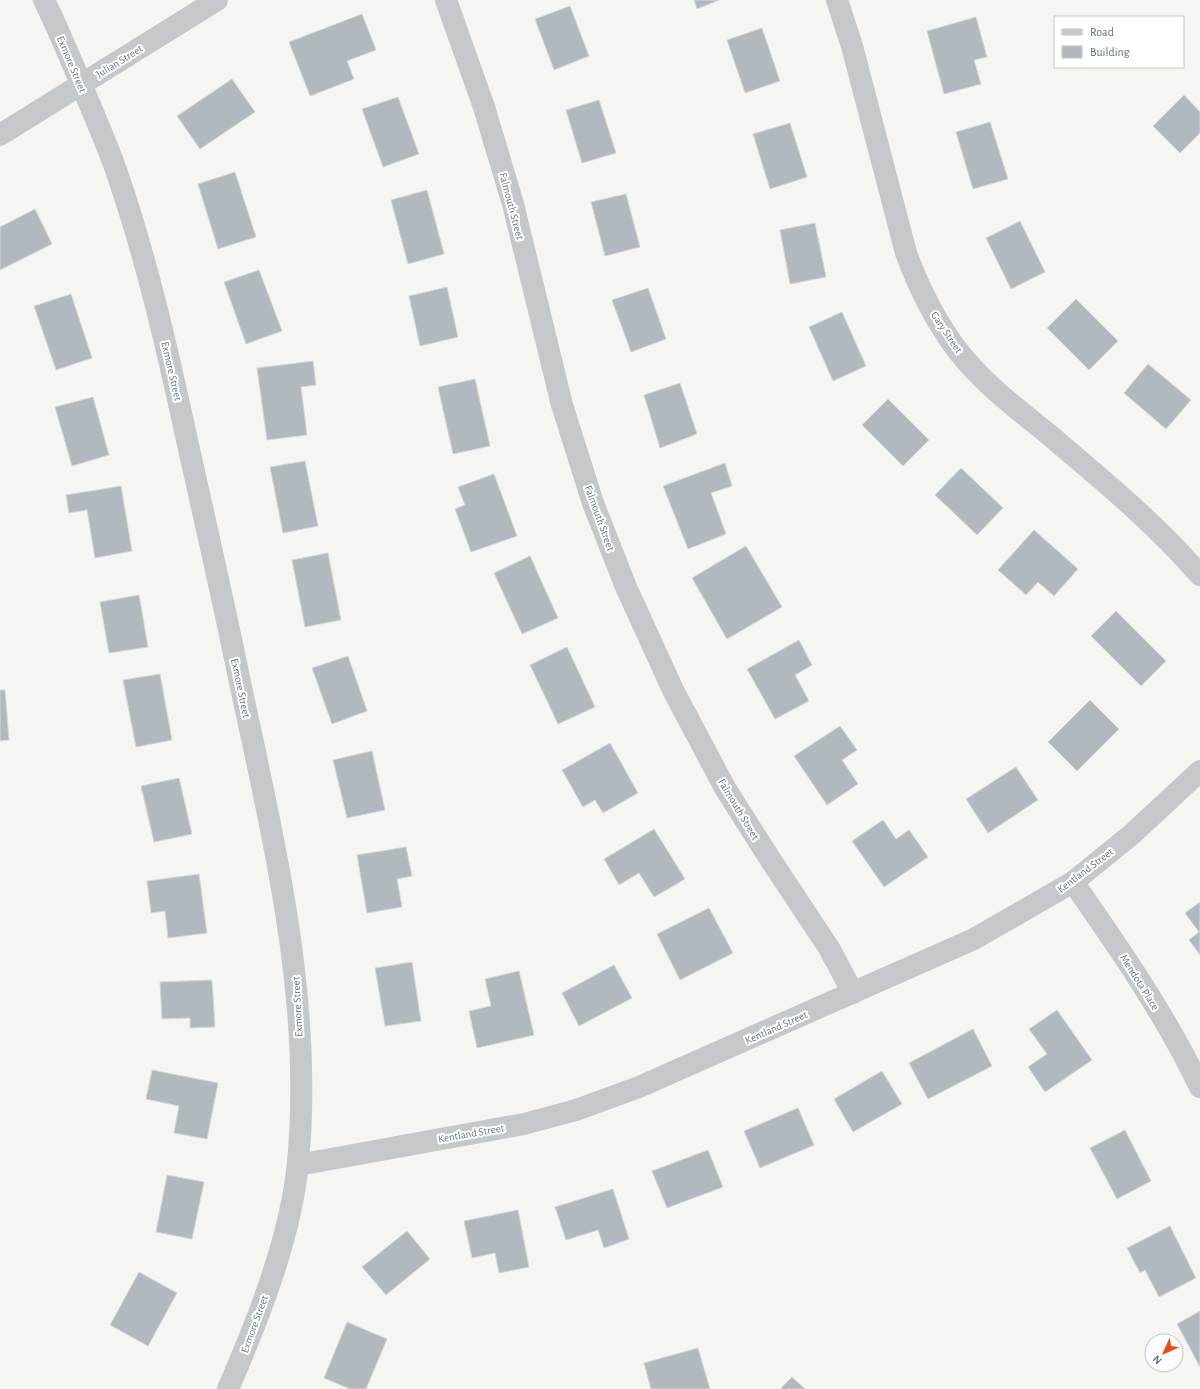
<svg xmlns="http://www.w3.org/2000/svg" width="1200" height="1389" viewBox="0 0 1200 1389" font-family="'Alegreya Sans',sans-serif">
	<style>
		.building { fill: #b1b9be; stroke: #d7d7d4 }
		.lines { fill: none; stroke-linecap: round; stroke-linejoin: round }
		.street { stroke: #c4c8cb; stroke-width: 22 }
		.labels { text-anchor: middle; stroke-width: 4; stroke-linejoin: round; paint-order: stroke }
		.street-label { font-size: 11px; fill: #617585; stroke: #fff }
	</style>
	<rect width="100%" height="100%" fill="#f5f5f1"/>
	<g class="building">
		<polygon points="694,0 719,0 697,9"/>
		<polygon points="570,6 589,56 554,70 535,19"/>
		<polygon points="362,14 376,50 347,61 354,79 310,96 289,42"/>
		<polygon points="976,17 987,57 974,60 981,84 944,94 927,31"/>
		<polygon points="762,28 780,81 745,93 727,40"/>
		<polygon points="232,79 255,112 200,149 177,116"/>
		<polygon points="1184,95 1200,112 1200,133 1180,153 1153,126"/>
		<polygon points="398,97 419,154 383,167 362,109"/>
		<polygon points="599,100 616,153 582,163 566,110"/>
		<polygon points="990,122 1008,179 973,189 956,132"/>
		<polygon points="790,123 807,177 770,189 753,134"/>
		<polygon points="235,172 256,237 218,249 198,184"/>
		<polygon points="427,190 444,254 408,264 391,200"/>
		<polygon points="626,194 640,247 605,256 591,202"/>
		<polygon points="35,209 52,244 0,270 0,227"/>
		<polygon points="1020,221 1045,272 1011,289 986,238"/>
		<polygon points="815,223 826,277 790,284 780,230"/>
		<polygon points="259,270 282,331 246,344 224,282"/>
		<polygon points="447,287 458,337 420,346 409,296"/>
		<polygon points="648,288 666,339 631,352 612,300"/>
		<polygon points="71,294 92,358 56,370 34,306"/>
		<polygon points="1076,299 1118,341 1089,370 1047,328"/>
		<polygon points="842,312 866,366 833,381 809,327"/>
		<polygon points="313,361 316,385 301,387 307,435 267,440 257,368"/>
		<polygon points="1148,364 1191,400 1166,429 1124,393"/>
		<polygon points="475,379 490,446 453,454 438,387"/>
		<polygon points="680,383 697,434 660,448 644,395"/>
		<polygon points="93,397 109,455 72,466 55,407"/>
		<polygon points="888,399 929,440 903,466 862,425"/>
		<polygon points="305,461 318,526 283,533 270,467"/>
		<polygon points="725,463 732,486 711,493 726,534 688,549 663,486"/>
		<polygon points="961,468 1003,508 977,535 935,495"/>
		<polygon points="494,474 517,536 471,552 455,509 465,505 458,487"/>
		<polygon points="121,486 132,551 95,558 87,510 69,513 66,495"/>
		<polygon points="1034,530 1078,569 1054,596 1038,582 1026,595 998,570"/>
		<polygon points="746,546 782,607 727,639 692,578"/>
		<polygon points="328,553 341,620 305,627 292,560"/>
		<polygon points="530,556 558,618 522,634 494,573"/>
		<polygon points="139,595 148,647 109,653 100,602"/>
		<polygon points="1116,611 1166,661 1141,686 1091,636"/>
		<polygon points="799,640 812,665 795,675 809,701 775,719 747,669"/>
		<polygon points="567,647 595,707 558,724 530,665"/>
		<polygon points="348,656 367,711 332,724 312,668"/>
		<polygon points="160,674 172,740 136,747 123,680"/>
		<polygon points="0,690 5,690 9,740 0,741"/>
		<polygon points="1090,700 1119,729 1077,771 1048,742"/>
		<polygon points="840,726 857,750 842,760 858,784 827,805 794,756"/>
		<polygon points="610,743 638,793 603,813 595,800 583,807 562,770"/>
		<polygon points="372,751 385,810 347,818 333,760"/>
		<polygon points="1016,767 1038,800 988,833 966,799"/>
		<polygon points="179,778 192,834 154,842 141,786"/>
		<polygon points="883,820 896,839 909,830 928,857 884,887 852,841"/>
		<polygon points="654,829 685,879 654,897 639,873 619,885 604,859"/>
		<polygon points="406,847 412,876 397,879 402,907 367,913 357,855"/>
		<polygon points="199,874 207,933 168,938 165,911 151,913 147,881"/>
		<polygon points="1200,902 1200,955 1189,940 1199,932 1185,913"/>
		<polygon points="709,908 733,953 680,980 657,934"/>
		<polygon points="412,962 421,1021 385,1026 375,968"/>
		<polygon points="614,965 632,998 579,1026 562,993"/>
		<polygon points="519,971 534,1035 477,1048 469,1011 491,1006 485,979"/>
		<polygon points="212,980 215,1027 190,1028 190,1018 162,1019 160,982"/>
		<polygon points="1057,1010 1092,1060 1045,1092 1028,1067 1047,1054 1029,1029"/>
		<polygon points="973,1029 992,1066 928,1099 909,1063"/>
		<polygon points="152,1070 218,1083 207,1139 174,1133 179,1106 146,1099"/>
		<polygon points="882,1071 902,1104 853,1132 834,1099"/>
		<polygon points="798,1108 814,1145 760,1168 744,1131"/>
		<polygon points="1125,1130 1151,1181 1117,1199 1090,1148"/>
		<polygon points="708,1150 723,1187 667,1208 652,1171"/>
		<polygon points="167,1175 204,1182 192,1239 156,1232"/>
		<polygon points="613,1189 629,1239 604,1248 598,1230 566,1240 555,1207"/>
		<polygon points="518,1210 529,1267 499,1273 495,1253 472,1258 464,1221"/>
		<polygon points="1170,1226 1196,1278 1159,1297 1145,1270 1140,1273 1127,1248"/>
		<polygon points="407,1231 430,1259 386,1295 362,1267"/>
		<polygon points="139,1272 177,1293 148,1346 110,1325"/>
		<polygon points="1200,1311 1200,1367 1177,1324"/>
		<polygon points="347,1322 387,1339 366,1389 350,1389 324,1378"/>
		<polygon points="698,1348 710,1389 651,1389 644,1363"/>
		<polygon points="792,1377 805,1389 780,1389"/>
	</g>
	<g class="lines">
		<g class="street">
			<path d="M44,0C62,37 77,75 93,112C101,132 110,152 117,173C146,257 166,344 185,431C202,508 220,586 236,663C270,827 314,993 298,1162C291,1237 258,1320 228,1389"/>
			<polyline points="446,0 484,107 513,204 562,405 593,503 626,587 673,690 725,788 770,859 829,948 853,993"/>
			<path d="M837,0L852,46L906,253C919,288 935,321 958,351C983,383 1016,408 1047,433C1100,478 1154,522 1200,575"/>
			<polyline points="0,135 217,0"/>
			<path d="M1073,882C1119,948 1165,1014 1200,1087"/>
			<polyline points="298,1165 524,1124 576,1110 639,1087 974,939 1073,882 1131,835 1200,771"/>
		</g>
	</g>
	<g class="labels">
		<g class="street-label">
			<text transform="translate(119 61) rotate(-32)" y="4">Julian Street</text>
			<text transform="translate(72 64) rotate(67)" y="4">Exmore Street</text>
			<text transform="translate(512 206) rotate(75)" y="4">Falmouth Street</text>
			<text transform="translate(947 332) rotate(56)" y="4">Gary Street</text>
			<text transform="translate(172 371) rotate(77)" y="4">Exmore Street</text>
			<text transform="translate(600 518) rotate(70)" y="4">Falmouth Street</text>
			<text transform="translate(241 688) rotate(78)" y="4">Exmore Street</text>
			<text transform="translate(739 809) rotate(59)" y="4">Falmouth Street</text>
			<text transform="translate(1085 870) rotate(-37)" y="4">Kentland Street</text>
			<text transform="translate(1140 982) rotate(58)" y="4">Mendota Place</text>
			<text transform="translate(297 1007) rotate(-93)" y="4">Exmore Street</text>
			<text transform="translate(776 1027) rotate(-24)" y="4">Kentland Street</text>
			<text transform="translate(471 1133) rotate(-10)" y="4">Kentland Street</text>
			<text transform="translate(254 1324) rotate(-70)" y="4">Exmore Street</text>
		</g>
	</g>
	<rect x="1054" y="16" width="130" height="52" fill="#ffffff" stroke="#c0c8ce"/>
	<rect x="1062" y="29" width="20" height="6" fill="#c4c8cb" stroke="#c0c8ce"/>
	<text x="1090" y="36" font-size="12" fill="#617585">Road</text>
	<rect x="1062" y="46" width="20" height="12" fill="#b1b9be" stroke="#c0c8ce"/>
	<text x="1090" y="56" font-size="12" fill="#617585">Building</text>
	<g transform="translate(1164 1353) rotate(225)"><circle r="19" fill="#ffffff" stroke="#c0c8ce"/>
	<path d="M0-3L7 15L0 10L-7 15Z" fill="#f54512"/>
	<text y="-6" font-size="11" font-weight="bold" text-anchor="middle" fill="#617585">N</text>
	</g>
</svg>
